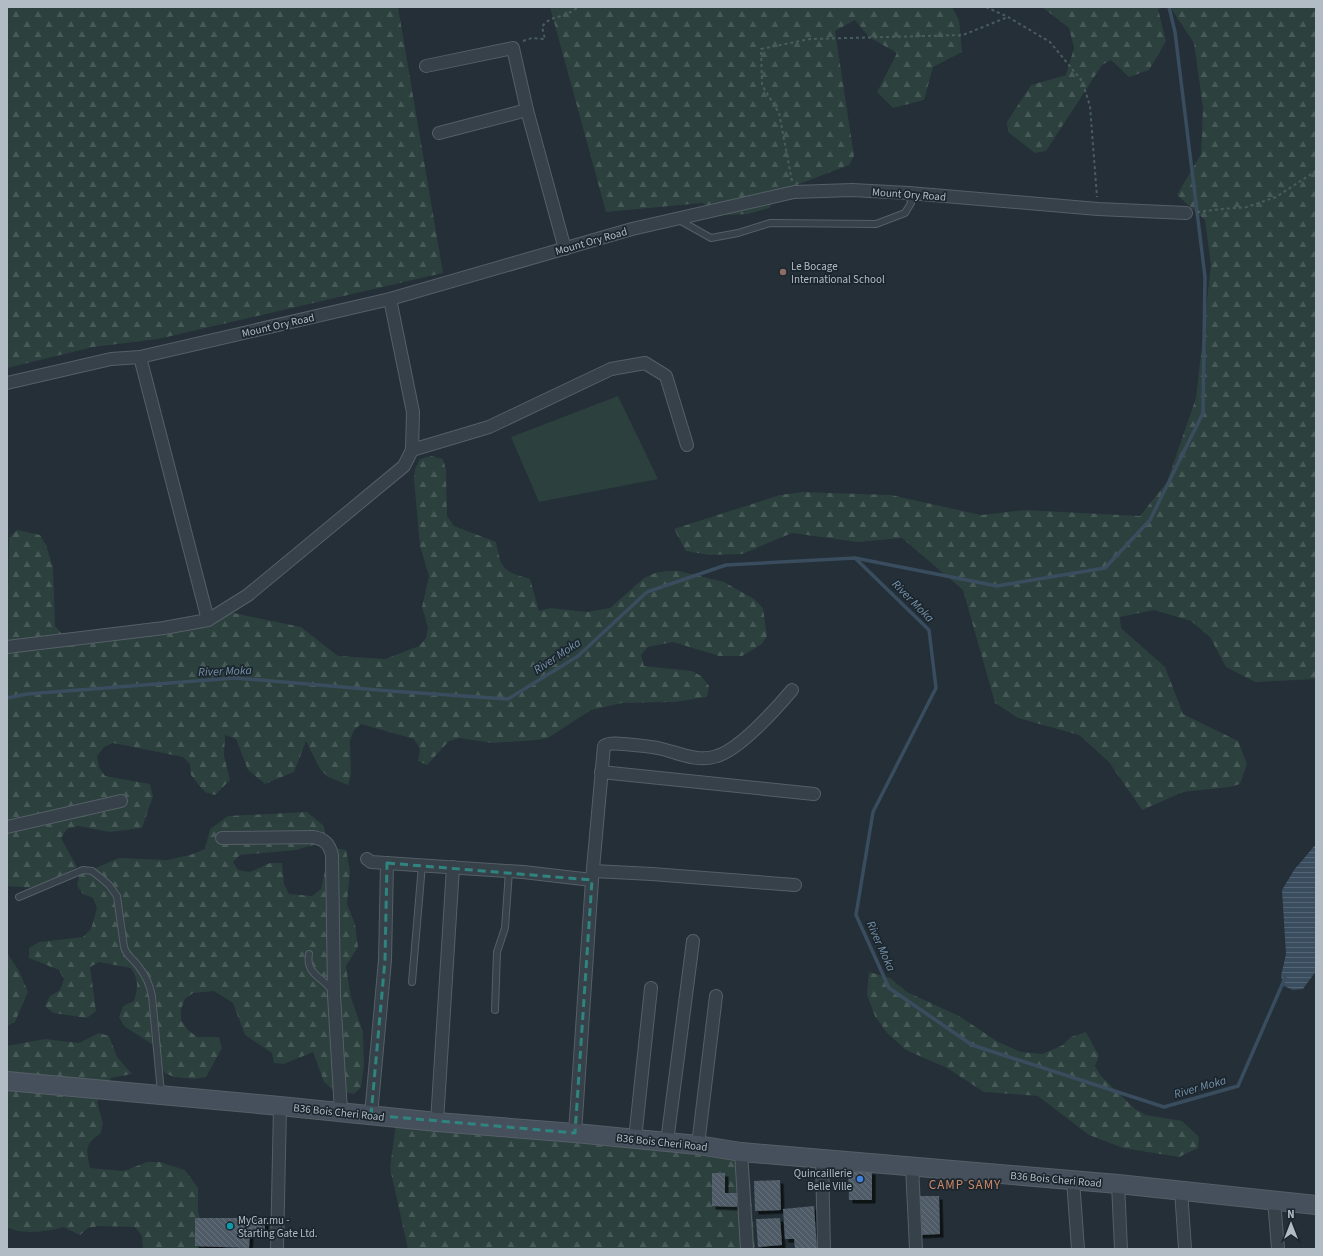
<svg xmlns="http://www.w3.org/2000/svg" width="1323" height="1256" viewBox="0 0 1323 1256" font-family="'Source Sans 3',sans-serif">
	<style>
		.green { fill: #2c403e }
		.forest { fill: url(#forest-firs) }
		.water { fill: url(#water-rules) }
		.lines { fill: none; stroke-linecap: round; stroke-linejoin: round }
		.stream { stroke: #394d5e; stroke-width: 3.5 }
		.building { fill: url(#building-back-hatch); filter: url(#shadow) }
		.service-casing { stroke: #555f67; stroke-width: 8 }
		.minor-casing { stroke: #555f67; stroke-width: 14 }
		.secondary-casing { stroke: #555f67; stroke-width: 20 }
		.path { stroke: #4a5d5d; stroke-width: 2; stroke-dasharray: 3 3; stroke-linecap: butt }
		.service { stroke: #374149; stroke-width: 6 }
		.minor { stroke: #374149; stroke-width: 12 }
		.secondary { stroke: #46505c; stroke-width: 18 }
		.marked { fill: none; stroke: #30847f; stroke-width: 3; stroke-dasharray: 8 5; stroke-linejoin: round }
		.education-dot { fill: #8d6e63; stroke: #1c262e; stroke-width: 1.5 }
		.shop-dot { fill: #3f7fe0; stroke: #1c262e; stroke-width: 1.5 }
		.culture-dot { fill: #0f9aa8; stroke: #1c262e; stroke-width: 1.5 }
		.labels { text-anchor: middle; stroke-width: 3.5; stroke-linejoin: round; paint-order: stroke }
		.street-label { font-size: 11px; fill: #b2bcc5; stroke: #1c262e }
		.poi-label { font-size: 11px; fill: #b2bcc5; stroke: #1c262e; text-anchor: start }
		.water-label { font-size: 12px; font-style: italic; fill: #7590a6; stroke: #1c262e }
		.quarter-label { font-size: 13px; letter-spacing: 1px; fill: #cb8767; stroke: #1c262e }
	</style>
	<defs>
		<pattern id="forest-firs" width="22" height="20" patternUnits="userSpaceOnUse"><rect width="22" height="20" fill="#2c403e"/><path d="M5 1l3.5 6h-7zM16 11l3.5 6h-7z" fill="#485a58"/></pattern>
		<pattern id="water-rules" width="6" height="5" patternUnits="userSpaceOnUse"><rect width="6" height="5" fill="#394d5e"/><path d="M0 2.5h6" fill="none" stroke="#536574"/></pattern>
		<pattern id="building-back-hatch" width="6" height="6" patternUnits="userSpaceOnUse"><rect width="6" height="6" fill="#4f5b67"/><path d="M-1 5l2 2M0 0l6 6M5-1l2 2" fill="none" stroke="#66717b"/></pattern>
		<filter id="shadow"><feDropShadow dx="3.5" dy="3.5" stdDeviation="0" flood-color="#0009"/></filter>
	</defs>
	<rect width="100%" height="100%" fill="#242f38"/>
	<polygon class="green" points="618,396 658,479 539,502 511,437"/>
	<g class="forest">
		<polygon points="7,7 398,7 443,273 158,339 93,347 7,368"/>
		<polygon points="550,7 952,7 959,20 962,52 933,67 924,100 893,108 877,92 897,53 869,37 855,20 835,31 854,156 849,165 781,191 769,208 748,214 727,215 702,203 606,212"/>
		<polygon points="1042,7 1164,7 1158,9 1166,41 1149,70 1129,77 1111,60 1102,65 1046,151 1035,153 1008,132 1007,122 1031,85 1066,75 1074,48 1069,28"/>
		<polygon points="1170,7 1316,7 1316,679 1255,682 1226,667 1210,637 1191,621 1154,610 1120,617 1121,628 1165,667 1183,714 1238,741 1247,764 1240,784 1230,787 1183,792 1142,810 1109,762 1079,735 1018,718 995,703 963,590 902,538 857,542 792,533 742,554 709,555 686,551 674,529 780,495 803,492 891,495 981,515 1025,510 1140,516 1167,482 1196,398 1211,265 1205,220 1177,195 1201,154 1203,108 1194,43"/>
		<path d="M431,456L443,459L446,470L447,516L454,526L496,542C502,571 502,570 530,579L539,611L550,608L587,612L610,608L644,578L655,573L667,571H679L724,582L754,599L763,608L767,636L762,644L742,656H719L673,642L648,647L641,655L644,666L692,671L701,676L709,686L707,697L674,702L622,703L591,710L548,738L537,740L492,743L459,738L449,741L427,765L418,761L420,749L414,739L361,724L354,730L350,741L351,775L348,785L328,777L320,769L306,741L294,772L265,784L248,770L236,739L225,735L224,756L230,780L215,795L205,792L198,784L191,775L190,764L183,757L113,743L104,747L97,756L99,767L105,776L150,784L153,796L142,828L110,832L78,826L67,829L61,838L77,867L38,888L7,886V636L9,538L17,530L40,535L46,545L53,567L55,626L62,634L121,632L229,612L301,627L338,656L385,659L419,646L426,638L428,628L422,607L429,576L420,546L414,479L415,469L420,459Z"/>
		<path d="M307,812L324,826L325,837L317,844L296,850L240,855L233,862L238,870L250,872L270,863H282L284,884L289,894L312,896L321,889L328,857L334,848L346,850L350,871L347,904L355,924L358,947L346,966L351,998L363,1032L364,1066L361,1087L354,1094L333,1090L324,1082L313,1052L284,1064L274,1063L272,1053L245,1035L233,1003L214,991L193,993L185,999L181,1009V1020L188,1030L197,1037H219L222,1048L206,1077L194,1079L174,1077L165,1073L158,1064L152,1044L124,1026L119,1017L123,1006L134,1001C138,987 139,981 131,968L99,962L90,967L96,1011L87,1018L53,1013L45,1006L50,996L60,990L64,979L59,970L29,958V948L39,942L83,937L91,929L97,908L93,898L83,894L77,886L79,875L119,858L167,860L190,855L205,849L210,829L228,816Z"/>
		<polygon points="7,953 19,971 28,992 15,1022 7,1026"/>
		<polygon points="869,972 890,978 907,992 959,1016 998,1042 1021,1052 1042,1054 1063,1045 1071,1037 1086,1032 1099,1056 1095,1066 1101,1076 1135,1109 1146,1115 1182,1121 1199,1137 1198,1148 1179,1157 1123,1148 1089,1135 1038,1096 984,1092 947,1068 906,1050 887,1033 875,1016 867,995"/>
		<path d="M99,1033L109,1036L117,1057L132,1074L111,1078L97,1102L103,1123L101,1133C83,1145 87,1150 90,1168L124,1171L147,1162H160L185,1170L198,1188V1213L207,1236L205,1247L203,1249H143L142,1236L135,1227L99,1226L88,1228L80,1235L63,1227C48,1232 20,1235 7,1227V1046L45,1039L79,1043Z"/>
		<polygon points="396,1123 748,1152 755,1249 408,1249 390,1168"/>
	</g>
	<polygon class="water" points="1316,844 1316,971 1303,989 1293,990 1284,986 1281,976 1286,954 1282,890 1294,870"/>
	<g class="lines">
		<g class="stream">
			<polyline points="855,558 997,586 1105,568 1150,520 1203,413 1205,277 1175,32 1169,7"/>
			<polyline points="7,698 27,694 235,678 390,691 508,699 578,656 647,592 726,565 855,558 929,630 936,688 873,812 856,915 889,988 972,1045 1164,1107 1238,1086 1285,978"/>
		</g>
	</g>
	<g class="building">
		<polygon points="872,1171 872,1200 849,1200 848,1172"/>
		<polygon points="712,1173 725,1173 725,1193 737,1193 737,1207 712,1206"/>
		<polygon points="780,1180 781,1210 755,1211 754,1181"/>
		<polygon points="918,1196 939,1196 940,1234 919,1235"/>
		<polygon points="814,1206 817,1249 795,1249 794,1239 785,1239 783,1209"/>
		<polygon points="195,1218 265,1218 265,1234 250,1233 249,1248 195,1246"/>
		<polygon points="780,1218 782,1245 758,1247 756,1219"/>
	</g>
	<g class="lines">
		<defs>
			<g id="service">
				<polyline points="679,220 711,238 738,233 770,223 876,224 905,213 911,203 909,193"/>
				<path d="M19,897L83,870L92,871L101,878L109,885L117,896L124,947C127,957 134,959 139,967C146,976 150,985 152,996L161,1093"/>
				<path d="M309,954C305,975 324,977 333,992"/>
				<polyline points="412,982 422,865"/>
				<polyline points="495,1010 497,952 505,928 509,871"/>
			</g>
			<g id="minor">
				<polyline points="426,66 513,48 527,110 565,249"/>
				<polyline points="439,133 527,110"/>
				<polyline points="140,357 208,620"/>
				<polyline points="7,383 111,359 140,357 390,299 632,229 794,192 852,190 909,193 1098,209 1186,213"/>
				<polyline points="412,450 489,427 611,369 645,363 666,376 687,445"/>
				<polyline points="7,647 164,628 208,620 248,595 404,466 412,450 413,412 390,299"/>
				<polyline points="601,772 814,794"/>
				<polyline points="7,827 121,801"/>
				<path d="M222,838L313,837C324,839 329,843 332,855L334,995L341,1112"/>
				<polyline points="367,859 371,862 523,872 592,880"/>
				<polyline points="593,871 652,874 795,885"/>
				<polyline points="371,1115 385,960 387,863"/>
				<polyline points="437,1122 453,867"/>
				<path d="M575,1133L592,880L604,746C610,742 618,744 624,744C635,745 647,746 658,748C677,752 697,763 717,756C740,749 776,709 792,690"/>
				<polyline points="635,1139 651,988"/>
				<polyline points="667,1142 693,941"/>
				<polyline points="698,1145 716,996"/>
				<polyline points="741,1152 747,1249"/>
				<polyline points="822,1158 824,1249"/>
				<polyline points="912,1166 916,1249"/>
				<polyline points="1073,1180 1078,1249"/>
				<polyline points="1118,1184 1121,1249"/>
				<polyline points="1181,1190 1185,1249"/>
				<polyline points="1274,1200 1278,1249"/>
				<polyline points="277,1249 280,1106"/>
			</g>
			<polyline id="secondary" points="7,1081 280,1106 437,1122 575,1133 698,1145 741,1152 1118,1184 1316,1205"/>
		</defs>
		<use href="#service" class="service-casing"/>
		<use href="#minor" class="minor-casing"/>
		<use href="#secondary" class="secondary-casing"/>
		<g class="path">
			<polyline points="986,7 1008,17 1050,42 1082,81 1090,106 1097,197"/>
			<path d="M523,41L532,38L545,39L542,27C549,17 557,18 567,14C571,12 575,9 579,7"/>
			<polyline points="792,181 779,113 762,85 761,49 810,39 963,35 1008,17"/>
			<polyline points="1197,212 1222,209 1247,207 1276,197 1316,171"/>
		</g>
		<use href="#service" class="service"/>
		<use href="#minor" class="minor"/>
		<use href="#secondary" class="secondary"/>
	</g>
	<path class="marked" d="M387,863L592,880L575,1133L371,1115L385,960Z"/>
	<circle class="education-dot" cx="783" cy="272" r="4"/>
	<circle class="shop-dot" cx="860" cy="1179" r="4"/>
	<circle class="culture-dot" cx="230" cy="1226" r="4"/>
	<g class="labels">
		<g class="street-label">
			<text transform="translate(909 194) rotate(4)" y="4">Mount Ory Road</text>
			<text transform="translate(591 241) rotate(-16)" y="4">Mount Ory Road</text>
			<text transform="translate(278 325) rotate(-13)" y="4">Mount Ory Road</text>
			<text transform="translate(339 1112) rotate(6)" y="4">B36 Bois Cheri Road</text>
			<text transform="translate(662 1142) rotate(6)" y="4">B36 Bois Cheri Road</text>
			<text transform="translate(1056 1179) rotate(5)" y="4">B36 Bois Cheri Road</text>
		</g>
		<g class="poi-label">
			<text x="791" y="270">Le Bocage<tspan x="791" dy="13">International School</tspan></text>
			<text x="852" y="1177" text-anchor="end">Quincaillerie<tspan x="852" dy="13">Belle Ville</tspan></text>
			<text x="238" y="1224">MyCar.mu -<tspan x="238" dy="13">Starting Gate Ltd.</tspan></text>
		</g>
		<g class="water-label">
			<text transform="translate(913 601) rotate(45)" y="4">River Moka</text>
			<text transform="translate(557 656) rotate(-34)" y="4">River Moka</text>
			<text transform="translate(225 671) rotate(-2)" y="4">River Moka</text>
			<text transform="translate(881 946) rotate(66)" y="4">River Moka</text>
			<text transform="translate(1200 1087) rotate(-16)" y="4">River Moka</text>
		</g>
		<g class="quarter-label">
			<text x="965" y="1189">CAMP SAMY</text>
		</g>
	</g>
	<rect width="1323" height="1256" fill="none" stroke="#b2bcc5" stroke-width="16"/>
	<g transform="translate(1291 1224)" stroke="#1c262e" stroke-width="3" paint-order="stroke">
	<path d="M0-3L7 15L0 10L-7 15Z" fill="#b2bcc5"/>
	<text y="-6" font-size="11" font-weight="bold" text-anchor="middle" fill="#b2bcc5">N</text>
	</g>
</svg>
